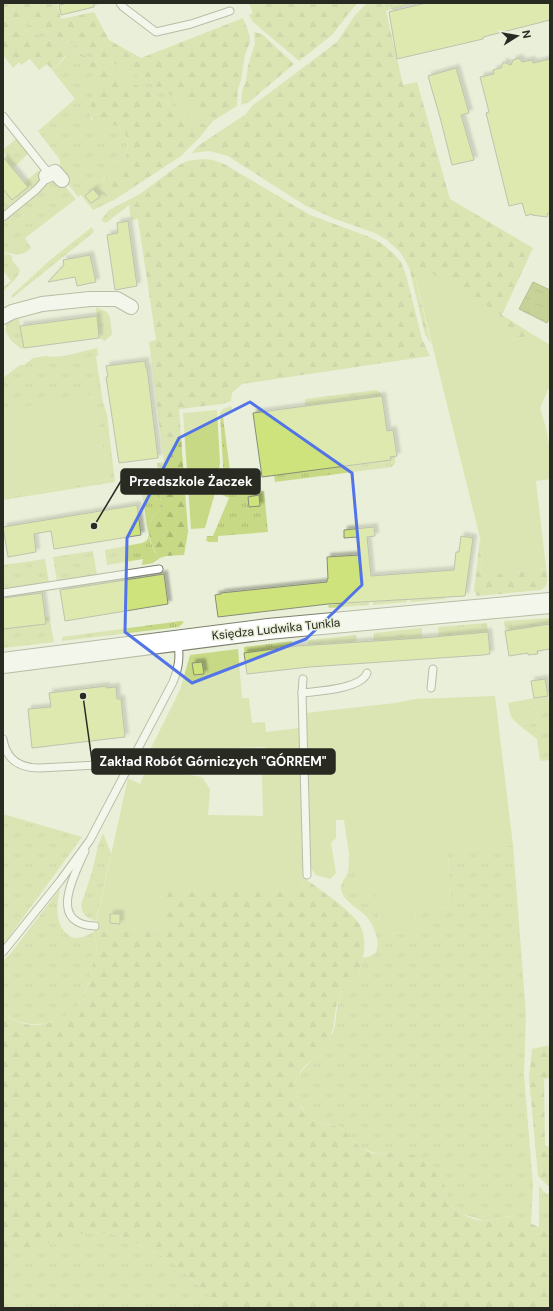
<svg xmlns="http://www.w3.org/2000/svg" width="553" height="1311" viewBox="0 0 553 1311" font-family="'DM Sans',sans-serif">
	<style>
		.grass { fill: url(#grass-tufts) }
		.forest { fill: url(#forest-firs) }
		.green { fill: #c7d985 }
		.water { fill: url(#water-ripples); stroke: #7a873e }
		.building { fill: #cee37c; stroke: #888d79; filter: url(#shadow) }
		.lines { fill: none; stroke-linecap: round; stroke-linejoin: round }
		.lane-casing { stroke: #7c816d; stroke-width: 9 }
		.street-casing { stroke: #7c816d; stroke-width: 16 }
		.secondary-casing { stroke: #7c816d; stroke-width: 22 }
		.lane { stroke: #fff; stroke-width: 7 }
		.street { stroke: #fff; stroke-width: 14 }
		.secondary { stroke: #fff; stroke-width: 20 }
		.marked { fill: none; stroke: #5374e9; stroke-width: 3; stroke-linejoin: round }
		.labels { text-anchor: middle; stroke-width: 3; stroke-linejoin: round; paint-order: stroke }
		.street-label { font-size: 12px; fill: #292b23; stroke: #e9efd9 }
		.leader { fill: none; stroke: #292b23; stroke-width: 1.5 }
		.callout-dot { fill: #292b23; stroke: #e9efd9; stroke-width: 1.5 }
		.callout { fill: #292b23; stroke: #292b23; stroke-width: 1.5 }
		.callout-label { font-size: 13px; text-anchor: middle; font-weight: bold; fill: #fff }
	</style>
	<defs>
		<pattern id="grass-tufts" width="24" height="20" patternUnits="userSpaceOnUse"><rect width="24" height="20" fill="#c7d985"/><path d="M3 7l-1-3M5 7V3M7 7l1-3M15 17l-1-3M17 17v-4M19 17l1-3" fill="none" stroke="#abba73"/></pattern>
		<pattern id="forest-firs" width="22" height="20" patternUnits="userSpaceOnUse"><rect width="22" height="20" fill="#c7d985"/><path d="M5 1l3.5 6h-7zM16 11l3.5 6h-7z" fill="#abba73"/></pattern>
		<pattern id="water-ripples" width="26" height="14" patternUnits="userSpaceOnUse"><rect width="26" height="14" fill="#9caf49"/><path d="M2 4q2-2 4 0t4 0M15 11q2-2 4 0t4 0" fill="none" stroke="#7f8f3c"/></pattern>
		<filter id="shadow"><feDropShadow dx="3.5" dy="-3.5" stdDeviation="1" flood-color="#0004"/></filter>
	</defs>
	<rect width="100%" height="100%" fill="#e9efd9"/>
	<g class="grass">
		<polygon points="384,3 415,3 385,11"/>
		<polygon points="3,12 91,52 133,73 210,118 205,125 90,58 3,21"/>
		<path d="M69,54H74L85,58C90,67 98,81 96,91C93,103 89,105 91,119L101,127C107,125 114,124 119,127C126,131 127,136 127,143C129,173 106,165 102,182C101,185 103,190 103,194L109,200H114L93,210L81,195L78,197L63,177L60,168V160L38,131L75,99L52,70C59,66 62,59 69,54Z"/>
		<polygon points="17,138 28,153 27,155 13,168 4,159 7,156 3,150"/>
		<polygon points="39,170 42,174 41,180 3,211 3,189 13,200 28,187 24,183"/>
		<path d="M53,176L60,181L76,199L25,238L31,248C22,257 14,255 3,251V223L6,218L40,190Z"/>
		<polygon points="92,227 94,232 12,298 11,296 50,260"/>
		<path d="M3,252L12,256V260L20,270C18,280 8,284 3,292V286H5L11,281L4,272L3,273Z"/>
		<polygon points="96,307 107,312 110,318 112,334 105,341 99,338"/>
		<path d="M19,318L24,348L22,349C13,344 1,332 8,322Z"/>
		<polygon points="97,348 98,355 96,357 103,402 107,415 115,482 3,500 3,498 109,479 93,395 3,411 3,378 20,365 24,365 33,358 46,356 52,357 65,356"/>
		<polygon points="376,390 381,393 383,398 305,406 305,399"/>
		<polygon points="231,406 232,409 223,417 233,494 264,491 268,532 218,536 218,542 208,542 206,540 207,536 213,536 229,498 220,494 224,482 220,413 223,409"/>
		<polygon points="395,456 395,464 392,467 275,482 274,475 391,459 390,457"/>
		<polygon points="159,476 161,503 160,509 153,517 147,527 140,479"/>
		<path d="M148,534C151,542 153,552 160,558L153,563L142,565L143,559L107,565L105,550L142,543C147,541 149,539 148,534Z"/>
		<polygon points="93,551 97,575 57,582 53,557"/>
		<polygon points="45,559 49,583 3,589 3,565"/>
		<polygon points="445,597 445,599 411,602 410,599"/>
		<polygon points="407,599 407,602 373,605 373,602"/>
		<polygon points="369,602 369,605 329,608 328,605"/>
		<polygon points="45,617 49,617 54,642 3,648 3,629 46,624"/>
		<polygon points="550,618 550,624 505,631 504,621"/>
		<polygon points="181,621 184,622 179,627 62,641 62,637"/>
		<polygon points="487,623 488,632 439,637 438,627"/>
		<polygon points="422,628 422,638 373,641 374,633"/>
		<polygon points="356,635 357,642 308,646 308,640"/>
		<polygon points="292,641 293,647 244,653 244,647"/>
		<polygon points="548,696 550,710 550,760 540,761 537,739 519,725 538,722 534,698"/>
		<polygon points="3,814 82,837 3,945"/>
		<polygon points="103,833 111,853 96,921 87,917 83,913 81,905 92,872 98,846"/>
		<path d="M513,845L526,1015L524,1075L533,1186L531,1224L509,1216L484,1221L460,1213L448,1202L446,1190L440,1177L390,1153L379,1154L362,1149L344,1131L338,1126L316,1122L307,1115L298,1100L295,1086L297,1076L326,1045L332,1034L335,1025L338,1000L343,989L359,971L363,958C367,957 372,956 375,953C382,944 373,923 366,916C358,908 343,901 341,889C340,882 346,879 348,872C349,867 349,860 349,854L360,887L376,886L380,934L415,933L416,911L450,908L448,852Z"/>
		<path d="M60,889C57,903 54,923 67,934C70,936 72,938 75,938C82,938 88,935 93,932C100,952 96,950 92,968C86,1000 73,1024 36,1024C22,1024 12,1021 3,1011V961L11,953Z"/>
		<polygon points="539,1186 545,1193 550,1195 550,1232 539,1227"/>
		<polygon points="86,1233 107,1233 128,1238 155,1253 169,1259 206,1292 218,1308 3,1308 3,1252 47,1244 60,1238 74,1234"/>
	</g>
	<g class="forest">
		<path d="M3,3H57L61,19L94,12L109,40L141,58L243,18L250,36V42L245,55L241,80L238,89L237,106L213,121L200,137L181,156L114,200H109L103,194C103,190 101,185 102,182C103,179 105,176 107,174C122,161 129,163 127,140C126,133 123,128 117,126C110,123 103,128 96,126C93,121 91,117 90,111C90,104 95,98 96,90C97,84 89,63 85,59C81,55 72,53 67,55C61,58 59,66 52,70L47,64L39,70L30,59L21,65L19,62L13,68L3,55V21L90,58L205,125L210,118L133,73L91,52L3,12Z"/>
		<polygon points="249,3 357,3 332,35 299,61 253,22 249,15 253,13"/>
		<polygon points="367,3 384,3 403,85 417,82 450,199 533,248 502,315 532,334 531,336 506,341 415,276 431,344 425,334 409,267 400,252 387,240 375,233 335,219 306,206 228,156 210,151 192,153 198,146 246,114 252,106 337,42 355,15"/>
		<polygon points="254,32 262,34 294,64 249,102 241,105 242,91 246,81 248,66 255,43"/>
		<polygon points="202,159 213,160 224,164 310,215 367,236 381,243 393,253 401,262 406,275 422,339 430,356 242,384 232,393 231,401 222,404 179,409 188,532 184,555 166,556 160,558 157,555 152,545 147,527 153,517 160,509 161,503 157,463 164,462 149,342 156,340 138,219 131,220 129,205 106,223 101,220 109,210 140,194 179,165 187,161"/>
		<path d="M480,539L482,546L481,576L546,568C547,577 550,585 541,590L477,596L474,591Z"/>
		<path d="M303,877C320,890 343,904 357,921C367,933 366,956 359,970C356,978 347,983 342,991C332,1008 337,1028 326,1045C312,1066 288,1068 298,1099C303,1113 312,1122 325,1124C330,1125 336,1125 340,1128C356,1138 356,1152 379,1154C382,1155 387,1153 391,1153C399,1152 409,1153 417,1156C433,1162 440,1174 446,1189C447,1193 447,1198 448,1201C450,1205 457,1211 461,1213C467,1217 477,1221 484,1221C493,1221 502,1215 511,1217C525,1219 537,1227 550,1232V1308H218L206,1292L169,1259L155,1253L128,1238L107,1233L74,1234L38,1247L3,1252V1011C6,1014 8,1017 12,1019C34,1032 66,1022 80,1002C88,991 89,980 92,968C96,950 100,951 93,932L161,928L163,892H303Z"/>
		<polygon points="550,1045 550,1078 544,1079 545,1145 550,1148 550,1185 548,1186 538,1176 529,1078 532,1049"/>
	</g>
	<g class="green">
		<polygon points="430,272 500,314 506,341 531,336 532,334 550,345 550,385 540,408 546,428 550,450 550,479 536,481 546,568 481,576 482,546 415,275"/>
		<polygon points="93,394 109,479 3,498 3,411"/>
		<polygon points="217,410 220,463 215,493 205,528 191,529 183,413"/>
		<polygon points="238,649 242,698 249,698 252,723 265,722 266,732 299,728 303,892 164,892 162,928 94,932 128,778 140,784 147,768 202,777 210,789 208,815 263,816 262,779 265,747 213,749 212,763 151,748 180,690 190,655"/>
		<polygon points="495,696 513,845 448,852 450,908 416,911 415,933 380,934 376,886 360,888 349,854 344,820 336,820 336,838 331,843 336,873 330,879 316,875 310,867 306,713 395,703 415,699"/>
		<polygon points="534,698 538,722 519,725 511,717 508,703"/>
	</g>
	<polygon class="water" points="533,282 550,290 550,317 547,323 519,309"/>
	<g class="building">
		<polygon points="68,3 94,3 94,7 61,15 59,5"/>
		<polygon points="426,3 550,3 550,20 483,37 483,39 397,59 389,12"/>
		<polygon points="519,58 522,62 532,60 533,63 550,59 550,214 548,213 547,217 532,215 532,214 526,216 522,203 509,206 486,113 489,112 480,77 494,74 493,70 501,68 503,62 511,65 513,60"/>
		<polygon points="456,68 469,113 461,115 474,160 452,165 441,121 428,76"/>
		<polygon points="3,157 28,187 12,200 3,189"/>
		<polygon points="93,189 100,197 91,203 85,196"/>
		<polygon points="128,221 137,286 115,290 107,235 118,233 117,223"/>
		<polygon points="90,255 96,282 77,286 75,277 48,282 64,265 63,260"/>
		<polygon points="97,316 99,338 24,348 20,326"/>
		<polygon points="145,361 146,368 147,368 158,458 119,463 106,377 108,377 106,366"/>
		<polygon points="382,396 387,431 393,430 397,456 390,457 391,460 262,477 253,413"/>
		<polygon points="259,495 260,506 249,507 248,497"/>
		<polygon points="137,505 141,535 54,549 51,531 34,534 36,552 8,557 3,527"/>
		<polygon points="374,527 375,536 367,537 371,576 454,570 456,552 459,552 461,536 473,538 465,596 328,604 218,617 215,595 221,594 221,593 327,582 327,579 328,579 327,557 359,555 357,537 344,538 344,530"/>
		<polygon points="164,574 168,604 65,621 60,590"/>
		<polygon points="42,593 46,624 3,629 3,598"/>
		<polygon points="550,624 550,649 537,651 538,654 528,655 528,653 509,656 505,631"/>
		<polygon points="488,632 490,654 483,655 309,667 247,674 244,653 297,646 422,638"/>
		<polygon points="202,662 204,674 194,675 192,663"/>
		<polygon points="545,679 548,696 534,698 531,681"/>
		<polygon points="106,686 106,688 116,687 117,699 121,699 125,737 32,748 28,709 51,707 49,693"/>
		<polygon points="110,914 120,914 120,924 110,923"/>
	</g>
	<g class="lines">
		<defs>
			<g id="lane">
				<polyline points="120,3 123,7 156,32 191,24 230,11"/>
				<polyline points="3,116 46,170 46,179 36,190 3,217"/>
				<polyline points="3,593 159,569"/>
				<polyline points="303,679 302,693 307,875"/>
				<polyline points="431,688 433,669"/>
				<path d="M302,693C318,691 361,689 367,673"/>
				<path d="M3,739C6,759 19,768 39,768L98,765"/>
				<path d="M85,851C74,876 47,924 95,926"/>
				<path d="M3,952L60,881L90,840L173,682C179,668 180,657 178,642"/>
			</g>
			<g id="street">
				<polyline points="46,176 55,172 62,180"/>
				<polyline points="3,317 12,312 42,304 90,299 117,299 131,307"/>
			</g>
			<polyline id="secondary" points="3,663 268,629 550,603"/>
		</defs>
		<use href="#lane" class="lane-casing"/>
		<use href="#street" class="street-casing"/>
		<use href="#secondary" class="secondary-casing"/>
		<use href="#lane" class="lane"/>
		<use href="#street" class="street"/>
		<use href="#secondary" class="secondary"/>
	</g>
	<path d="M0 0H553V1311H0ZM250,402L352,473L362,585L306,639L192,683L125,632L127,538L179,438Z" fill="#e9efd9" fill-opacity=".55" fill-rule="evenodd"/>
	<path class="marked" d="M250,402L352,473L362,585L306,639L192,683L125,632L127,538L179,438Z"/>
	<g class="labels">
		<g class="street-label">
			<text transform="translate(276 629) rotate(-6)" y="4">Księdza Ludwika Tunkla</text>
		</g>
	</g>
	<path class="leader" d="M94 526L121 481M83 696L92 761"/>
	<g class="callout-dot">
		<circle cx="94" cy="526" r="4"/>
		<circle cx="83" cy="696" r="4"/>
	</g>
	<g class="callout">
		<rect x="121" y="469" width="139" height="25" rx="4"/>
		<rect x="92" y="749" width="243" height="25" rx="4"/>
	</g>
	<g class="callout-label">
		<text x="191" y="486">Przedszkole Żaczek</text>
		<text x="213" y="766">Zakład Robót Górniczych "GÓRREM"</text>
	</g>
	<rect width="553" height="1311" fill="none" stroke="#292b23" stroke-width="8"/>
	<g transform="translate(517 36) rotate(79)" stroke="#e9efd9" stroke-width="3" paint-order="stroke">
	<path d="M0-3L7 15L0 10L-7 15Z" fill="#292b23"/>
	<text y="-6" font-size="11" font-weight="bold" text-anchor="middle" fill="#292b23">N</text>
	</g>
</svg>
